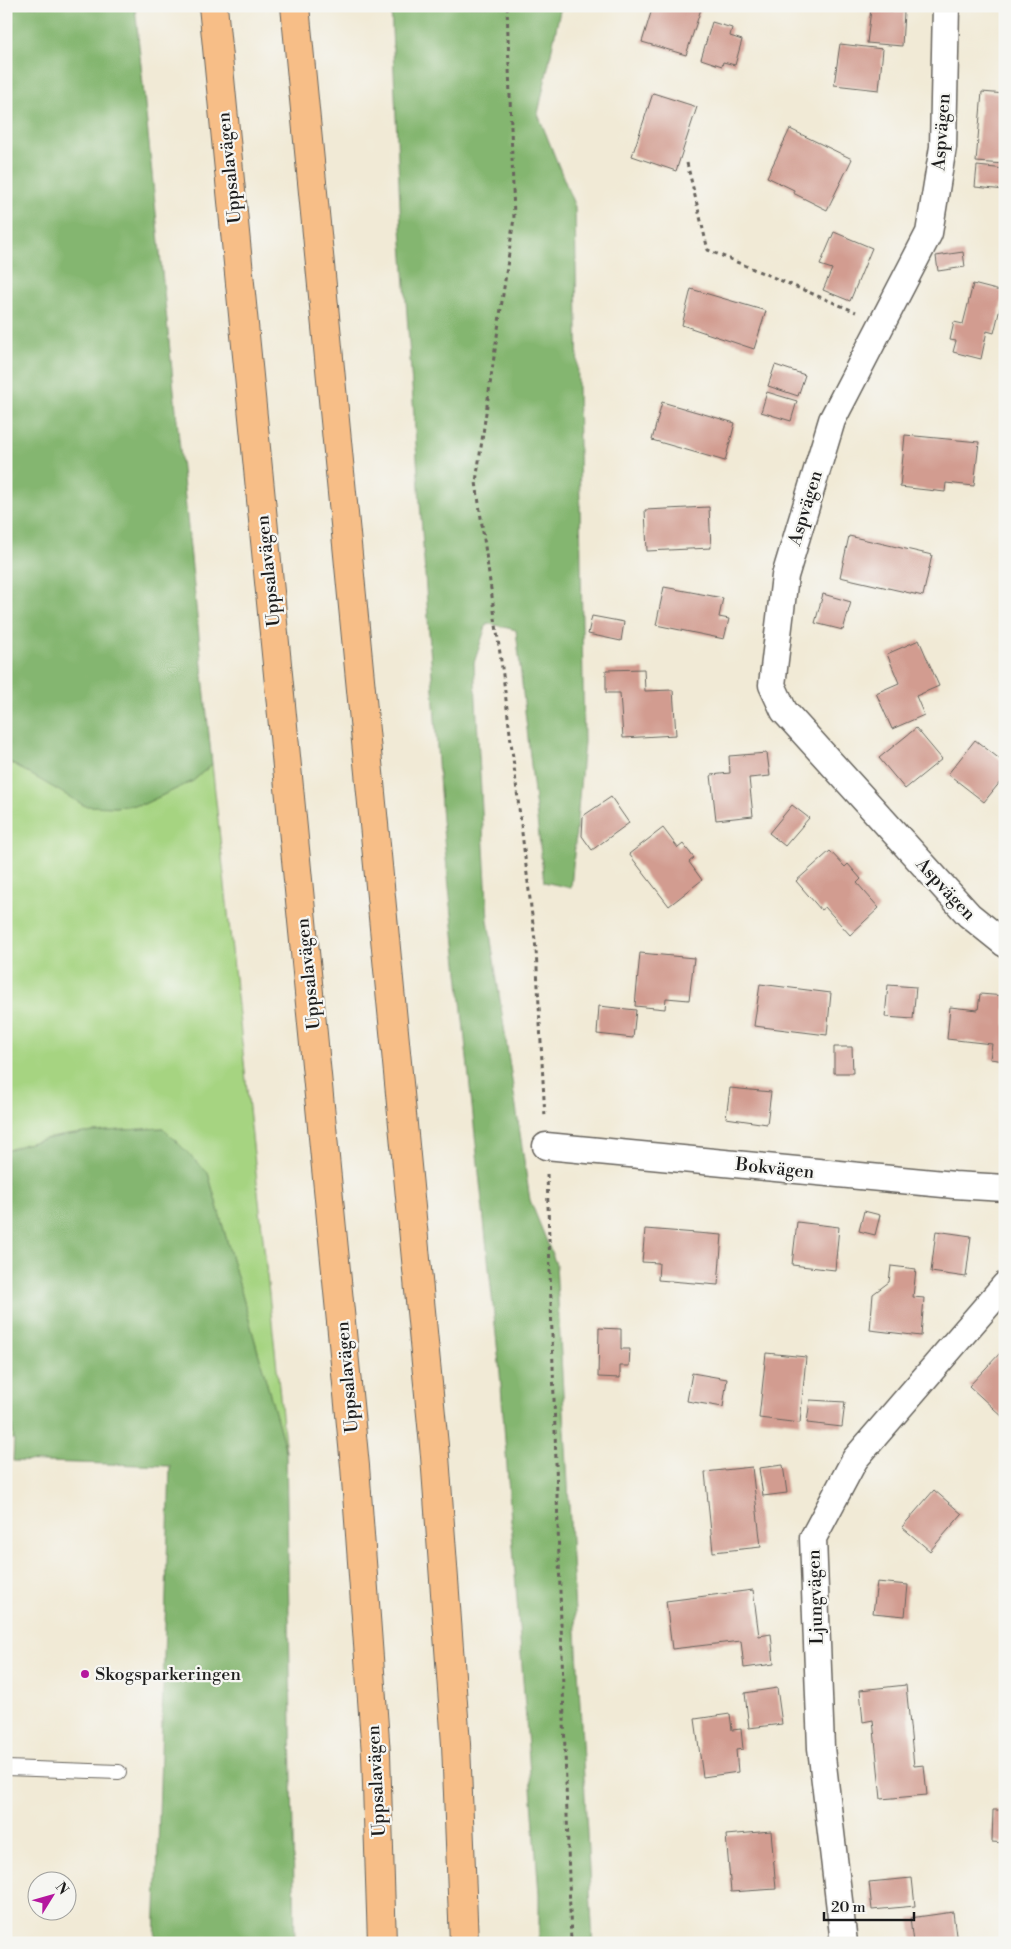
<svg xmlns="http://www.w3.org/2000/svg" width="1011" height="1949" viewBox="0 0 1011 1949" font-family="'Libre Bodoni',serif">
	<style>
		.green { fill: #a6d481; stroke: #61784e }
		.forest { fill: #84b66f; stroke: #506946 }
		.building { fill: #d29c90 }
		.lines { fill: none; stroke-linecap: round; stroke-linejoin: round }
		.service-casing { stroke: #67645d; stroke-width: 16 }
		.minor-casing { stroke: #67645d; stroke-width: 29 }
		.motorway-casing { stroke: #67645d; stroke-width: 30 }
		.path { stroke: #67645d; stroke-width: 3; stroke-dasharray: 4 4; stroke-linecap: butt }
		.service { stroke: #fff; stroke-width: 14 }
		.minor { stroke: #fff; stroke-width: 26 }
		.motorway { stroke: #f7be87; stroke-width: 28 }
		.poi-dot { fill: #b5179e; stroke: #f6f6f2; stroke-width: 2 }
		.labels { text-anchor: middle; stroke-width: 4.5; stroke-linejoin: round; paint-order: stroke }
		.street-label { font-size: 18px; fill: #1c1c1c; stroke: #f6f6f2 }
		.poi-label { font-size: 18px; fill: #1c1c1c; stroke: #f6f6f2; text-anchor: start }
	</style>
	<rect width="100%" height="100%" fill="#f6f6f2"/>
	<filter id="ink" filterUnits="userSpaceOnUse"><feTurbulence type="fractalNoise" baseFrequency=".02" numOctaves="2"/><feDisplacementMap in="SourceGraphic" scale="10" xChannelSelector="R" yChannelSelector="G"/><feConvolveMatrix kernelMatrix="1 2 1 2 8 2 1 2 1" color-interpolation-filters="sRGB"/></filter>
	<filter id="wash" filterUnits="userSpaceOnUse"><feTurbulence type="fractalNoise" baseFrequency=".0096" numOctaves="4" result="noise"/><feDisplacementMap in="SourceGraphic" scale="20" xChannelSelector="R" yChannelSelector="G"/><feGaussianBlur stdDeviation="1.12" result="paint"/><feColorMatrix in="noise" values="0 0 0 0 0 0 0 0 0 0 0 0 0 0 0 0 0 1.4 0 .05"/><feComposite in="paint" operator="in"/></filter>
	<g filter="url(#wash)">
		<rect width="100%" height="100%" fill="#f1ead6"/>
		<g class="green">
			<path d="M6,760L85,805L115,807L144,804L193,781L212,764L286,1452L208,1173L163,1128C110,1131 56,1131 6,1151Z"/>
			<polygon points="6,1386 14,1439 6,1439"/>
		</g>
		<g class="forest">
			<polygon points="6,6 135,6 212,764 193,781 144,804 115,807 85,806 6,760"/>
			<polygon points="391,6 561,6 538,114 575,207 584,742 571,888 544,882 516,630 487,623 474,663 488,920 530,1200 556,1264 593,1943 539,1943 539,1894 500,1373 442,820 401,228"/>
			<path d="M163,1128L208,1173L286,1452L295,1943H155L170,1466L13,1461L14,1439L6,1386V1151C56,1131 110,1131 163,1128Z"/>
		</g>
		<g id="blocks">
			<g class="building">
				<polygon points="653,6 702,6 686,55 642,42"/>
				<polygon points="871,9 904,12 902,46 867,43"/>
				<polygon points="712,22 732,28 730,36 742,40 735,65 723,62 722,66 701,59"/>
				<polygon points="840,44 883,49 879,90 834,85"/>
				<polygon points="982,92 1005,94 1005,164 976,162"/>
				<polygon points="653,93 697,107 676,171 632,156"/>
				<polygon points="790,129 852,159 827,210 793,193 794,190 767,177"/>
				<polygon points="977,166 1005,169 1005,190 975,187"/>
				<polygon points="834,232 872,248 850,301 823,290 832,269 820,265"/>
				<polygon points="963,252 965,267 938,271 936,256"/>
				<polygon points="973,284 1004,292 994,333 987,331 981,359 953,352 956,341 950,340 954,322 963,324"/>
				<polygon points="691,289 766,311 754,349 682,325"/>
				<polygon points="775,365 805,375 798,396 768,386"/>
				<polygon points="767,392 797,401 791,421 761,412"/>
				<polygon points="662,402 735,423 725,461 652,440"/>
				<polygon points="905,435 979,442 974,486 946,483 945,492 900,487"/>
				<polygon points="709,507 711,548 647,551 645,510"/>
				<polygon points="849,536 932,555 923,596 840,577"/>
				<polygon points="664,587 723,598 719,617 729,619 724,639 656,625"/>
				<polygon points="823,594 851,602 843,630 815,623"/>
				<polygon points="592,616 624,622 621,641 588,634"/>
				<polygon points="919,640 939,686 916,696 924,715 892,729 876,693 899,683 887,654"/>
				<polygon points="644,669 645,691 673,690 676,735 623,738 620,693 606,693 606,670"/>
				<polygon points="916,728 942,759 905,789 879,758"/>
				<polygon points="975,740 1005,763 1005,776 984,802 948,774"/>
				<polygon points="767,753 770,776 749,778 753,816 716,820 711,775 730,773 729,756"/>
				<polygon points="611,797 629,823 592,850 582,836 583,816"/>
				<polygon points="792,805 809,818 785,846 769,833"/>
				<polygon points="663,828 678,848 683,844 694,858 689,862 702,880 669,906 629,854"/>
				<polygon points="830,851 845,867 848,864 861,879 857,883 879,908 850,935 825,907 821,910 796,881"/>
				<polygon points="640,953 694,958 689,1000 666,998 665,1009 635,1006"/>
				<polygon points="760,984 831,993 827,1035 754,1026"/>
				<polygon points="888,985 916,987 913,1019 885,1017"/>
				<polygon points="980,994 1005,996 1005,1061 990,1059 992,1044 947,1039 950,1007 978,1010"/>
				<polygon points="599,1006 636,1010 633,1038 597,1034"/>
				<polygon points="834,1047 852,1047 853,1073 834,1073"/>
				<polygon points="730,1088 771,1092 767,1124 726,1118"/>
				<polygon points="864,1211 880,1215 875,1235 859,1231"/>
				<polygon points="797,1222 839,1227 835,1270 792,1265"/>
				<polygon points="645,1229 722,1235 718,1285 658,1280 659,1263 642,1262"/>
				<polygon points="936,1231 971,1236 966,1277 931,1272"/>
				<polygon points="891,1266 916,1269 913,1297 924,1298 921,1336 870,1330 873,1294 889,1282"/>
				<polygon points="599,1328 621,1329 621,1349 630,1349 629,1366 620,1366 620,1378 598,1377"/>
				<polygon points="1002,1351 1005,1354 1005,1419 969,1386"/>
				<polygon points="766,1353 806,1357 800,1423 759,1418"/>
				<polygon points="692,1373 727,1379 723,1407 687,1401"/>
				<polygon points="810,1400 845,1402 842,1427 807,1423"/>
				<polygon points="783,1465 787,1493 763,1496 759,1468"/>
				<polygon points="752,1467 761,1547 713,1552 705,1472"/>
				<polygon points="934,1490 962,1514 930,1551 902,1527"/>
				<polygon points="877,1582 908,1585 905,1616 873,1613"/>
				<polygon points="753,1590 759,1636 771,1634 774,1664 744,1668 741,1641 672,1649 666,1601"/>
				<polygon points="906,1685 914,1766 924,1765 927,1795 881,1799 873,1720 863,1722 860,1690"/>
				<polygon points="777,1688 782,1724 749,1728 745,1693"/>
				<polygon points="730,1714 732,1730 741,1729 743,1749 736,1750 738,1772 703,1777 695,1719"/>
				<polygon points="993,1810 1005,1810 1005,1843 992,1842"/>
				<polygon points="771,1831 776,1889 731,1892 726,1835"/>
				<polygon points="912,1878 915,1906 872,1910 869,1882"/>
				<polygon points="953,1912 957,1943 913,1943 910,1918"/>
			</g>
		</g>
	</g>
	<g filter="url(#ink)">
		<use href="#blocks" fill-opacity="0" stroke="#67645d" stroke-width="1"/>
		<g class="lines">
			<defs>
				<polyline id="service" points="6,1768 119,1772"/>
				<g id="minor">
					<polyline points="946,6 943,147 929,233 832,420 785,576 772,685 784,711 969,915 1005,944"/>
					<polyline points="546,1146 954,1185 1005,1188"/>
					<polyline points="844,1943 821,1748 813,1538 855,1459 1005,1285"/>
				</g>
				<g id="motorway">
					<polyline points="213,6 355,1466 376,1754 382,1943"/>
					<polyline points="295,6 435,1456 456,1744 464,1943"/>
				</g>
			</defs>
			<use href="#service" class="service-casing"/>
			<use href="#minor" class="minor-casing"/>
			<use href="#motorway" class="motorway-casing"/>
			<g class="path">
				<polyline points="507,6 514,218 476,482 503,675 536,949 545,1118"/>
				<polyline points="687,163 708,250 856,312"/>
				<polyline points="547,1174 571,1943"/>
			</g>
			<use href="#service" class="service"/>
			<use href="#minor" class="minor"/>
			<use href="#motorway" class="motorway"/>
		</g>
	</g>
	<circle class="poi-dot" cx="85" cy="1674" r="5"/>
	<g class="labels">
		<g class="street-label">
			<text transform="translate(941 132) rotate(-86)" y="6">Aspvägen</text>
			<text transform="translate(229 168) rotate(-96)" y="6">Uppsalavägen</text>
			<text transform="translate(805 508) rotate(-73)" y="6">Aspvägen</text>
			<text transform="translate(268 571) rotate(-96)" y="6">Uppsalavägen</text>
			<text transform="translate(946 889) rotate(47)" y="6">Aspvägen</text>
			<text transform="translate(308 974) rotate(-96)" y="6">Uppsalavägen</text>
			<text transform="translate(775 1168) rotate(6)" y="6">Bokvägen</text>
			<text transform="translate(347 1377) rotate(-95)" y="6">Uppsalavägen</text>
			<text transform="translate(815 1597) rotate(-92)" y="6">Ljungvägen</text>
			<text transform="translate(376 1781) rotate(-93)" y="6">Uppsalavägen</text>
		</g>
		<g class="poi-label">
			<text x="95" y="1680">Skogsparkeringen</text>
		</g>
	</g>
	<rect width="1011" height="1949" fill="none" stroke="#f6f6f2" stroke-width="25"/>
	<g transform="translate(52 1896) rotate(53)"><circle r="24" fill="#f6f6f2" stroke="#9f9f9c"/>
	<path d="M0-4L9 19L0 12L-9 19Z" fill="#b5179e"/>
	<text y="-8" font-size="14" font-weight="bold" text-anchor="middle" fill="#1c1c1c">N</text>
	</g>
	<path d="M824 1912v8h90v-8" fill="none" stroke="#1c1c1c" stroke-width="2.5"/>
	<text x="831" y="1912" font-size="15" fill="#1c1c1c" stroke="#f6f6f2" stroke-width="4" paint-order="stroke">20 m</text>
</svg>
